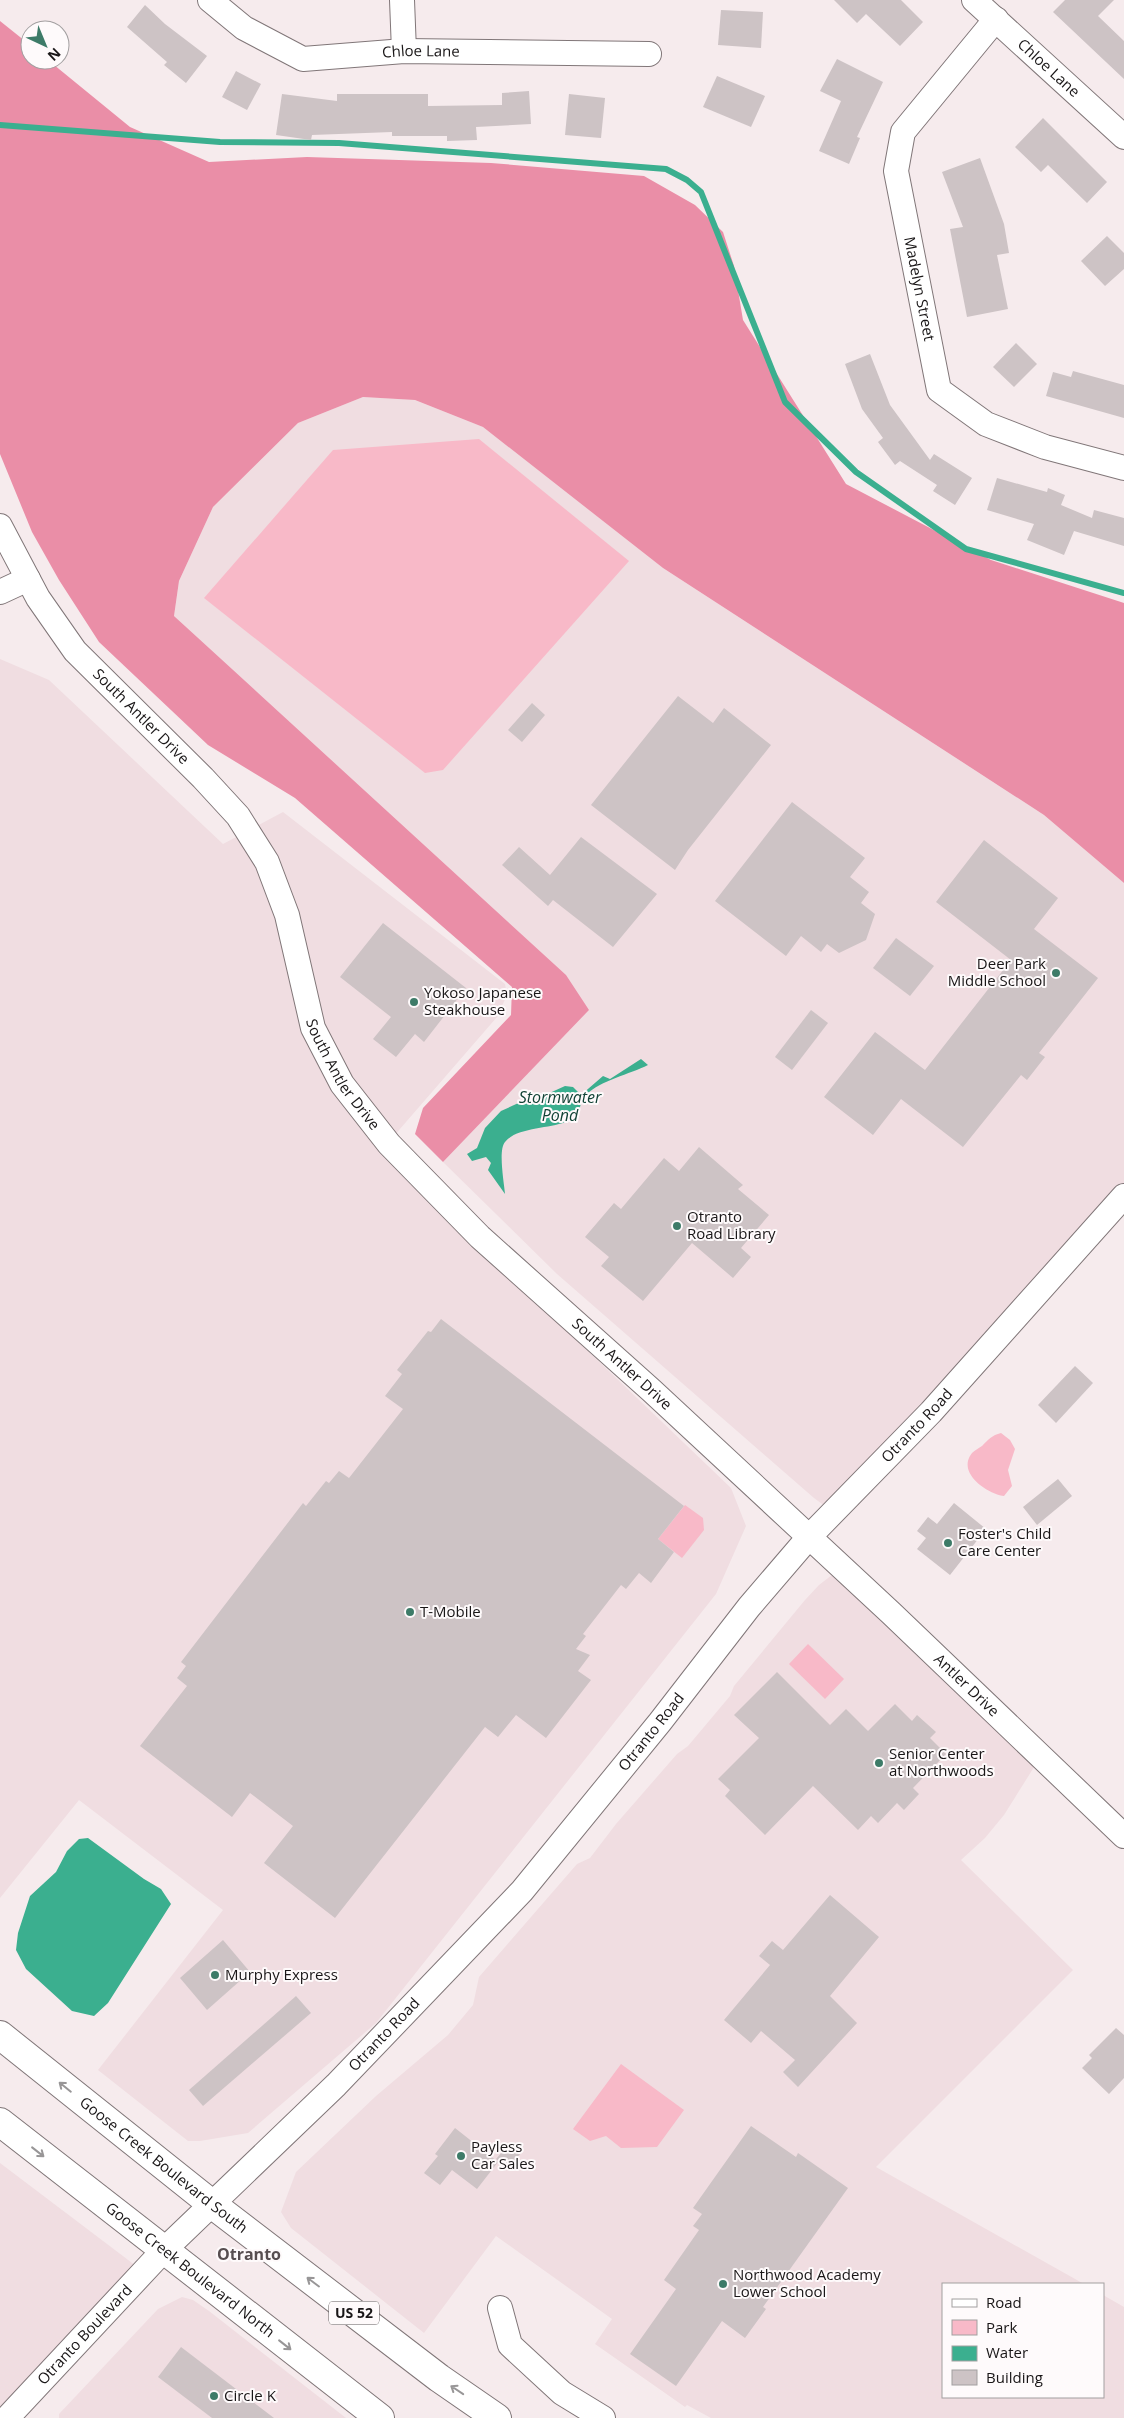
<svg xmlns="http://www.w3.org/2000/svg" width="1124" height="2418" viewBox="0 0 1124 2418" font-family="'Open Sans',sans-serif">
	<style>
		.built { fill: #f0dde1 }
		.green { fill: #f8b9c8 }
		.forest { fill: #ea8ea7 }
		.water { fill: #3baf8f }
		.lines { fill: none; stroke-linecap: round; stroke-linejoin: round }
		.stream { stroke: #3baf8f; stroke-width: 6 }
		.building { fill: #cdc3c5 }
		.minor-casing { stroke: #807678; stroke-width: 26 }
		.highway-casing { stroke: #807678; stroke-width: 30 }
		.minor { stroke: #fff; stroke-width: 24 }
		.highway { stroke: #fff; stroke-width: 28 }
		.oneway { stroke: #989697 }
		.poi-dot { fill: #3d7b68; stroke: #fefafb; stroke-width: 2 }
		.labels { text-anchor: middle; stroke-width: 4; stroke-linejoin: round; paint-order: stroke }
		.shield { fill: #fefafb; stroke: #5e5a5b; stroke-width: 1 }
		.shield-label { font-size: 14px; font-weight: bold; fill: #191617 }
		.street-label { font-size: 15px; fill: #191617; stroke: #fefafb }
		.poi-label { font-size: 15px; fill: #191617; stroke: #fefafb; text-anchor: start }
		.water-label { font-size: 16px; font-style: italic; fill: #114235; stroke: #fefafb }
		.neighbourhood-label { font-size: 16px; font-weight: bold; fill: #574e50; stroke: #fefafb }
	</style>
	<rect width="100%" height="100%" fill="#f6ebed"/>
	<g class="built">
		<polygon points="363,397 415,400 483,427 663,568 1044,815 1124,883 1124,1196 833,1512 814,1498 557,1274 443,1162 589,1010 174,616 179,581 213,507 298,423"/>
		<polygon points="0,659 49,680 223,844 283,812 505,984 507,995 497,1017 380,1152 731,1488 746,1526 716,1594 376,2023 248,2133 200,2141 188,2141 98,2070 223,1910 79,1800 0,1898"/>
		<polygon points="838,1574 924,1656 1018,1751 1041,1756 1004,1815 985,1838 961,1860 1073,1970 876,2167 1084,2284 943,2284 943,2397 1103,2397 1103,2295 1124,2307 1124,2418 711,2418 687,2405 685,2407 595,2344 612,2319 496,2236 424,2333 291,2228 281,2212 296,2172 376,2096 448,2035 473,2005 479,1977 577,1864 590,1858 616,1824 677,1754 688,1746 730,1696 734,1686 805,1600 819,1585 832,1575"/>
		<polygon points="0,2163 144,2272 0,2418"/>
		<polygon points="182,2297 193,2300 209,2311 346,2418 59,2418 59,2414 158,2309"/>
	</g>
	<g class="green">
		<polygon points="479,439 629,561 443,770 425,773 204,598 333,450"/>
		<path d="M1001,1433L1010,1440L1015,1449L1008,1470L1012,1486L1004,1496C988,1494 956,1473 972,1453C975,1450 979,1448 982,1446C988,1440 992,1435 1001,1433Z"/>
		<polygon points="685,1505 703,1518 704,1530 682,1558 658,1539"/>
		<polygon points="808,1644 844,1679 825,1699 789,1664"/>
		<polygon points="621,2064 684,2110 657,2147 621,2148 606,2136 590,2141 573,2129"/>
	</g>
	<polygon class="forest" points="0,21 30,45 30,60 48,60 130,127 209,162 307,157 491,163 644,176 695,205 723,232 734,266 743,320 846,484 991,560 1124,603 1124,883 1044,815 663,568 483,427 415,400 363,397 298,423 213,507 179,581 174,616 566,975 589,1010 443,1162 415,1134 423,1108 511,1015 512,987 295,798 208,745 99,642 59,580 32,532 0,454"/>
	<g class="water">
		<path d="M641,1059L648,1065C630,1074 600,1081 587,1094C576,1104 585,1115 565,1122C549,1129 517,1127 505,1142C498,1150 504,1182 505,1194L488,1170L491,1163L486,1157L472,1161L467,1154L477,1148L485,1128L501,1111L525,1100H534L565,1086L573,1087L581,1095L603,1076L610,1079Z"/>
		<polygon points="88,1838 144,1879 161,1889 171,1904 108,2003 94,2016 72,2011 26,1969 16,1950 18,1933 30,1896 56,1872 67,1851 79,1839"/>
	</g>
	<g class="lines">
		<polyline class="stream" points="0,125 220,142 339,143 666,169 687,180 701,192 785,402 856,472 966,549 1124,593"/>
	</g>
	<g class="building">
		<polygon points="834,0 901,0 923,22 900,46 866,14 857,23"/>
		<polygon points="1065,0 1114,0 1098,16 1124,41 1124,79 1053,12"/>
		<polygon points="145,5 165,24 207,56 186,83 164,65 167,62 127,27"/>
		<polygon points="721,10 763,12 761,48 718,45"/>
		<polygon points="837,59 883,82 857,137 860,138 849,164 819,151 841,101 820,91"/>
		<polygon points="236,71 261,84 247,110 222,97"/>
		<polygon points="717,76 765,96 751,127 703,107"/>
		<polygon points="529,91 531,124 476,127 477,140 447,141 447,136 392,136 392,132 312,135 311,140 276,135 282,94 337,101 337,94 428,94 428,106 502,105 502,93"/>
		<polygon points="569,94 605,98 601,138 565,135"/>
		<polygon points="1043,118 1107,182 1087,203 1048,165 1041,172 1015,147"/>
		<polygon points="980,158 1004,224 1009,253 997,255 1008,309 967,317 950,229 963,227 942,172"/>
		<polygon points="1107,236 1124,253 1124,269 1105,286 1081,261"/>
		<polygon points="1016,343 1037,364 1014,387 993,367"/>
		<polygon points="870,354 890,405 930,460 934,454 972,478 955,505 933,491 937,485 900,461 895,465 878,442 883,438 862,409 845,364"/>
		<polygon points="1073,371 1124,385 1124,418 1046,396 1053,372 1071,377"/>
		<polygon points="997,478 1047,492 1048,488 1065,495 1061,505 1092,518 1094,510 1124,518 1124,546 1074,531 1064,555 1027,540 1034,524 987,510"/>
		<polygon points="678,696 713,723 724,708 771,745 688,850 675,870 591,805"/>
		<polygon points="532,703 545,715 522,742 508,730"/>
		<polygon points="792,802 865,858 850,877 869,892 861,903 875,914 866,940 839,953 827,944 821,952 801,936 786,956 715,901"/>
		<polygon points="581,837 657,894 613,947 553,900 548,906 502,865 519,847 550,875"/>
		<polygon points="984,840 1058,898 1034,929 1098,978 1039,1053 1045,1057 1027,1080 1021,1075 963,1147 901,1099 873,1135 824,1097 875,1032 925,1070 1011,960 936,902"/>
		<polygon points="383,923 466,988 424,1042 415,1034 396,1057 373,1039 391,1017 340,977"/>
		<polygon points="896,938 934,966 910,996 873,968"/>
		<polygon points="811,1010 828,1023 792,1070 775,1057"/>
		<polygon points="699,1147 743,1185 738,1189 769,1215 741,1248 751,1257 733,1278 692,1243 643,1301 601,1266 609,1257 585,1237 614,1203 621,1209 664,1158 679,1171"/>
		<polygon points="441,1319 684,1506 658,1539 674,1552 651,1583 639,1573 626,1589 621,1585 583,1634 586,1636 576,1649 590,1655 578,1671 591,1680 546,1738 516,1715 498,1737 485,1727 335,1918 264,1863 293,1826 250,1793 232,1817 140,1746 187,1686 177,1678 186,1666 181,1662 303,1503 306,1506 326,1481 329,1483 339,1471 349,1478 403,1409 385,1396 402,1374 397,1370 428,1331 431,1332"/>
		<polygon points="1075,1366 1093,1383 1056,1423 1038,1405"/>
		<polygon points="1058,1479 1072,1496 1037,1525 1023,1507"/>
		<polygon points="954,1503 986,1529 950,1575 917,1549 926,1538 917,1531 928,1517 937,1524"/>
		<polygon points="777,1672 830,1725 846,1709 868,1731 895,1704 912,1721 917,1715 936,1732 930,1738 946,1754 913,1788 919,1794 904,1810 897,1803 878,1823 871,1816 858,1830 813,1786 765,1835 725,1796 730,1790 718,1779 759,1738 734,1715"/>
		<polygon points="830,1895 879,1937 830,1996 857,2023 798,2087 783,2072 795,2060 761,2031 751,2043 724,2020 770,1965 759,1956 772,1941 783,1950"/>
		<polygon points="223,1940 250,1972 207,2010 180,1978"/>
		<polygon points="296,1996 311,2013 203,2106 189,2090"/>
		<polygon points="1116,2028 1124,2035 1124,2078 1109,2094 1082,2068 1092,2058 1089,2055"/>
		<polygon points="751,2126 796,2157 798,2153 848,2188 763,2307 766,2309 745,2338 722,2321 676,2386 630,2354 676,2289 664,2280 699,2230 693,2226 702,2214 693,2208"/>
		<polygon points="455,2128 498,2162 477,2189 452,2170 440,2185 424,2173 438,2156 435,2154"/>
		<polygon points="509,2144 521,2153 508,2168 496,2159"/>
		<polygon points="181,2347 274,2418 212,2418 158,2377"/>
	</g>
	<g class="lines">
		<defs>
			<g id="minor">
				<path id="s1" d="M210,0L244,28L303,59L404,51L649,54"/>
				<polyline points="402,0 404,51"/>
				<path id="s2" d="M974,0L1124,137"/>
				<path id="s3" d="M996,19L903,132L896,171L939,390L986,424L1045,447L1124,468"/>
				<path id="s4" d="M0,526L38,598L75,651L203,778L238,816L267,862L287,915L313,1028L342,1084L389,1144L480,1237L651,1390L891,1613L1124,1836"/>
				<polyline points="0,592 28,579"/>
				<polyline points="500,2308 510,2345 562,2393 603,2418"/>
				<path id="s5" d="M7,2418L163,2251L336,2085L522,1891L660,1722L749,1607L809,1537L931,1412L1124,1196"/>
			</g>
			<g id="highway">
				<path id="s6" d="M0,2035L213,2205L439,2378L497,2418"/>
				<path id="s7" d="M0,2122L380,2418"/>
			</g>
		</defs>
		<use href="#minor" class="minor-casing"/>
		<use href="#highway" class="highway-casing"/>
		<use href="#minor" class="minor"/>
		<use href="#highway" class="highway"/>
	</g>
	<defs><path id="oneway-shaft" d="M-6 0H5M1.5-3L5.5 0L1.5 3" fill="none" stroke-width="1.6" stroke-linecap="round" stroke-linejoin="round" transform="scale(1.25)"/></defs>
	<g class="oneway">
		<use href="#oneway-shaft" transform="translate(65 2087) rotate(-141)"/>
		<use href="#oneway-shaft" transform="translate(38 2152) rotate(38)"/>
		<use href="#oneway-shaft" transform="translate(313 2282) rotate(-143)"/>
		<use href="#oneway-shaft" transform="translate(285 2345) rotate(38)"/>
		<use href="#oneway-shaft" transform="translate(457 2390) rotate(-146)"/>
	</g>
	<g class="poi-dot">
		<circle cx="1056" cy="973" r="5"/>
		<circle cx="414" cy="1002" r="5"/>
		<circle cx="677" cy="1226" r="5"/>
		<circle cx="948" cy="1543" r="5"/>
		<circle cx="410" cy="1612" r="5"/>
		<circle cx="879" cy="1763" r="5"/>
		<circle cx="215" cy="1975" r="5"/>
		<circle cx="461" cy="2156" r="5"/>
		<circle cx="723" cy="2284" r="5"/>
		<circle cx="214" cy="2396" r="5"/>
	</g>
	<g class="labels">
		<rect class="shield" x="329" y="2301.5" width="50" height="23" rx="4"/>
		<g class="shield-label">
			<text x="354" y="2318">US 52</text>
		</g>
		<g class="street-label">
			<text dy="5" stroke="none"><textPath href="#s1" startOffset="229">Chloe Lane</textPath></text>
			<text dy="5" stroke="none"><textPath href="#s2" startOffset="101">Chloe Lane</textPath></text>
			<text dy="5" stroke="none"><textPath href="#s3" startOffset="306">Madelyn Street</textPath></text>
			<text dy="5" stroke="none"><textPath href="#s4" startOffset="239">South Antler Drive</textPath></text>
			<text dy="5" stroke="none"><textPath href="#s4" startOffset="660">South Antler Drive</textPath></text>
			<text dy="5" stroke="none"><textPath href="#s4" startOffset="1065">South Antler Drive</textPath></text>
			<text dy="5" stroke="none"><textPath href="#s5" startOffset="1348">Otranto Road</textPath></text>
			<text dy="5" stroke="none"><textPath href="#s4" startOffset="1536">Antler Drive</textPath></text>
			<text dy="5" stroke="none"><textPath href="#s5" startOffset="942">Otranto Road</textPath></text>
			<text dy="5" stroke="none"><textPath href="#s5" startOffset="538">Otranto Road</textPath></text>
			<text dy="5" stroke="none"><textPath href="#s6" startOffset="209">Goose Creek Boulevard South</textPath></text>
			<text dy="5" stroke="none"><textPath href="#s7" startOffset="241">Goose Creek Boulevard North</textPath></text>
			<text dy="5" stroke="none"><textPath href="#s5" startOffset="114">Otranto Boulevard</textPath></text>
		</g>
		<g class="poi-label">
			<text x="1046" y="969" text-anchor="end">Deer Park<tspan x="1046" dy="17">Middle School</tspan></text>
			<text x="424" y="998">Yokoso Japanese<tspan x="424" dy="17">Steakhouse</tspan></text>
			<text x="687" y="1222">Otranto<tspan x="687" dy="17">Road Library</tspan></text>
			<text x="958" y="1539">Foster's Child<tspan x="958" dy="17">Care Center</tspan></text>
			<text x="420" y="1617">T-Mobile</text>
			<text x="889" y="1759">Senior Center<tspan x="889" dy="17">at Northwoods</tspan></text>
			<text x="225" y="1980">Murphy Express</text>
			<text x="471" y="2152">Payless<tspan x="471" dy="17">Car Sales</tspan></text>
			<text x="733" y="2280">Northwood Academy<tspan x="733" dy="17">Lower School</tspan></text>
			<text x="224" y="2401">Circle K</text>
		</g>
		<g class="water-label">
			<text x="560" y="1103">Stormwater<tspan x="560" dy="18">Pond</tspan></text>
		</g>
		<g class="neighbourhood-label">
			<text x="249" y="2260">Otranto</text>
		</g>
	</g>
	<rect x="942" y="2283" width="162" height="115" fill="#fefafb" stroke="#a29fa0"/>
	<rect x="952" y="2299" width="25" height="8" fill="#ffffff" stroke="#a29fa0"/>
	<text x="986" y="2308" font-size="15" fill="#191617">Road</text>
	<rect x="952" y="2320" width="25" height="15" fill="#f8b9c8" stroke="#a29fa0"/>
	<text x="986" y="2333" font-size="15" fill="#191617">Park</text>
	<rect x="952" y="2346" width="25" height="15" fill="#3baf8f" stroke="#a29fa0"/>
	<text x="986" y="2358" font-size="15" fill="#191617">Water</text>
	<rect x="952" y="2370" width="25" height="15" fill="#cdc3c5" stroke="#a29fa0"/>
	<text x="986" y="2383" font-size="15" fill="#191617">Building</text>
	<g transform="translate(45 45) rotate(136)"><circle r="24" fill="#fefafb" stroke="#a29fa0"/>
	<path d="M0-4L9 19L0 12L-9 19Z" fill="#3d7b68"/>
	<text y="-8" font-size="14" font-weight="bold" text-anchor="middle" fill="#191617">N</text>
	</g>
</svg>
